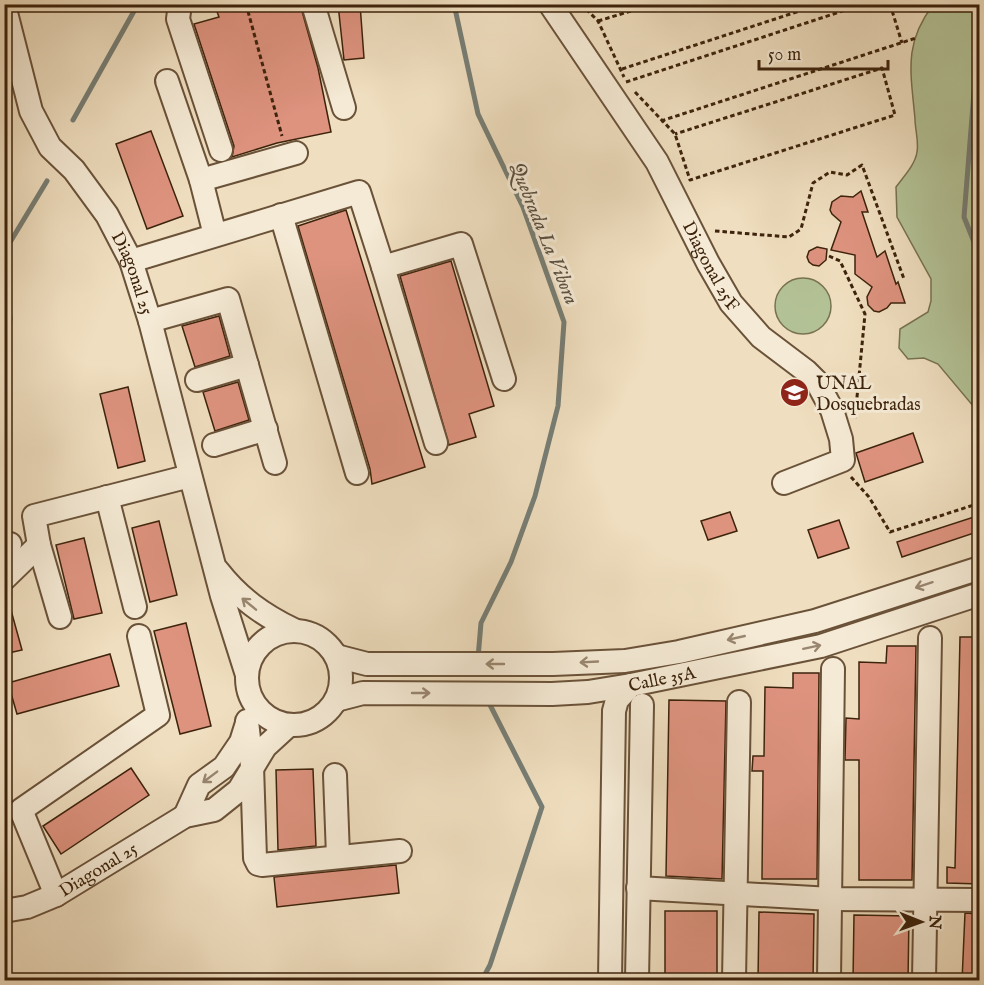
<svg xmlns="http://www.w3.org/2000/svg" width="984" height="985" viewBox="0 0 984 985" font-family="'IM FELL English',serif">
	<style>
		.green { fill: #b3c296; stroke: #787251; stroke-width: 1.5 }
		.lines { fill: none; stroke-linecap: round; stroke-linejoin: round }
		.stream { stroke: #777e75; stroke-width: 5 }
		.building { fill: #de937f; stroke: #3d230c; stroke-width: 1.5 }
		.minor-casing { stroke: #6a5239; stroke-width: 26 }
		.path { stroke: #3d230c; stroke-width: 3; stroke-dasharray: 4.5 3; stroke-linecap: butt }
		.minor { stroke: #f5ead5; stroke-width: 22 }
		.oneway { stroke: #998670 }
		.labels { text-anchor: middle; stroke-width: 6; stroke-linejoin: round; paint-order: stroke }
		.street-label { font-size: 18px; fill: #3d230c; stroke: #f5ead5 }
		.poi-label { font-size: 18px; fill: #3d230c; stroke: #f5ead5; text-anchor: start }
		.water-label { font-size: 20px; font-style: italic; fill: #5a5041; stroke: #f5ead5 }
	</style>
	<rect width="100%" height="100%" fill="#efdebf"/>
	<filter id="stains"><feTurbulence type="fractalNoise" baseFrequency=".00333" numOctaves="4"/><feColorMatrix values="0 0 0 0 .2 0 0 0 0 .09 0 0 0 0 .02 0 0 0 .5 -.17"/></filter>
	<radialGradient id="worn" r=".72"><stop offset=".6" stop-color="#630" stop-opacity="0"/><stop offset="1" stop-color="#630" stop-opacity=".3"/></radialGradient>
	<g class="green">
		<path d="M933,5H979V413L938,364L924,358L908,359L899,348L900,329L928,312L931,301V279L897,217L896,187C904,176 915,165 917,152C919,142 915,129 915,119C911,73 903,44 933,5Z"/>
		<circle cx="803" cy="306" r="28"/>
	</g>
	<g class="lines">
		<g class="stream">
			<polyline points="454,4 478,114 523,207 564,322 558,406 535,496 511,562 481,623 478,658"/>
			<polyline points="978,4 978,42 964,217 980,257"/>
			<polyline points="73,120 138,4"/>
			<polyline points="4,363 10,319 5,274 9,244 47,181"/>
			<polyline points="482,980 490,965 542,807 487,699"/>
		</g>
	</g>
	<g class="building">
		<polygon points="231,4 300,4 318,68 331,132 277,143 232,157 234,146 194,24 219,17 216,9"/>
		<polygon points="338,4 360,4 364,58 344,60"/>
		<polygon points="151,131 183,216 147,229 116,144"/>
		<polygon points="861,191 868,212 862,212 877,257 885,251 896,284 898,282 905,303 891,303 887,308 879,312 874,311 868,305 867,297 872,287 855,274 855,255 831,250 841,222 832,214 830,210 832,202 841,196 853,197"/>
		<polygon points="346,210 425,467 372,484 370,469 298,226"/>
		<polygon points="817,247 827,249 826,260 819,266 813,265 809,262 807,257 809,251"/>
		<polygon points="451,261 494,406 469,414 476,437 449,445 400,276"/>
		<polygon points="219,316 230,356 195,367 182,326"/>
		<polygon points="238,382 249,420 215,431 203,392"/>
		<polygon points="128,387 145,461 118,468 100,394"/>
		<polygon points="913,433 923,462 865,482 856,453"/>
		<polygon points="730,512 737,531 708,540 701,521"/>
		<polygon points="980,515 980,531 902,557 897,542"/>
		<polygon points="839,520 849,548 818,558 808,530"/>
		<polygon points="159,521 177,595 150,602 132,528"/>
		<polygon points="84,538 102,613 74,619 56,545"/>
		<polygon points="9,603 22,650 4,654 4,604"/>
		<polygon points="186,623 211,726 180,734 154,631"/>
		<polygon points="960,637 980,637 980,884 947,883 947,867 955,868"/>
		<polygon points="887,646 916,646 912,880 859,880 859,760 845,760 846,718 859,719 859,662 886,663"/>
		<polygon points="110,654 119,686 17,714 8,683"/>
		<polygon points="793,673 819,673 817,879 762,879 763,771 752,771 753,756 764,756 765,687 793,688"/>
		<polygon points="669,700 726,701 722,879 666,876"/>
		<polygon points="131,768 149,795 61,854 43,826"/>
		<polygon points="313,769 316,846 278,850 276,770"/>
		<polygon points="396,865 399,893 277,907 274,877"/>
		<rect x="665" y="911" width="52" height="70"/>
		<polygon points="759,912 814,914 813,981 758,981"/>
		<polygon points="965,913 980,914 980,981 962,981"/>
		<polygon points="854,915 909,916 908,981 853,981"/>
	</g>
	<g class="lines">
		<defs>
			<g id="minor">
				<polyline points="180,4 178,19 221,150"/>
				<polyline points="313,4 344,108"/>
				<path id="s1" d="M550,4L657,162L708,263L731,303L761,337L806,371L817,382L832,410L841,439L843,460L784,483"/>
				<path id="s2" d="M4,5L31,111L50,147L74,170L107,215L131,261L150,321L222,596L247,675"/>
				<polyline points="167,81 201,180 215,235"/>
				<polyline points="201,180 296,153"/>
				<polyline points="281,215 357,473"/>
				<polyline points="131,261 359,192 383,267 436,443"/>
				<polyline points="383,267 461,244 504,379"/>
				<polyline points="150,321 228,299 275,463"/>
				<polyline points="197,380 247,365"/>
				<polyline points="214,445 266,429"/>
				<polyline points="107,497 135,607"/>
				<polyline points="4,548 10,544"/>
				<path d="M218,571C239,598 263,615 294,630"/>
				<polyline points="4,579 39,545"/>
				<polyline points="60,617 39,545 34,516 190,476"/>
				<circle cx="294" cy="678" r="47"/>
				<polyline points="336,656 367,664 553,664 625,661 679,652 815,621 980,568"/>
				<path id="s3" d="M336,700L363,693L552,694L588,692L631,685L821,646L980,594"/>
				<polyline points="247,721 252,766 255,858 258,864 262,865 400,851"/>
				<polyline points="335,775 338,856"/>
				<polyline points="185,816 199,785 224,767 241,742 247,723"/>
				<polyline points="638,888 831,899 980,900"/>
				<polyline points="56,895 21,810 158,715 139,636"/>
				<path id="s4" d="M4,911L27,907L56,895L185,816L214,810L239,790L265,747L289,725"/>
				<polyline points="610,980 614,711 617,700 631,685"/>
				<polyline points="637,980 642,705"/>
				<polyline points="734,980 739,702"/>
				<polyline points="829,980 833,669"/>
				<polyline points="924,980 930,638"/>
			</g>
		</defs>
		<use href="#minor" class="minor-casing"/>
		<g class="path">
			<polyline points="246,4 282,136"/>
			<polyline points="581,4 598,21 624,77"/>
			<polyline points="890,4 902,43"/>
			<polyline points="583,7 592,4"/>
			<polyline points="598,21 654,4"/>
			<polyline points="622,69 821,4"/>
			<polyline points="626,82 864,4"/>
			<polyline points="635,92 675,134 690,180 895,115 882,68 675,134"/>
			<polyline points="661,121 916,38"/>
			<polyline points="715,231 789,237 801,229 813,183 830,172 847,175 862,165 904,279"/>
			<polyline points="829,256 840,261 865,314 855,418"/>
			<polyline points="851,477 869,497 890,532 980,503"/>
		</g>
		<use href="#minor" class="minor"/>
	</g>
	<defs><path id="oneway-shaft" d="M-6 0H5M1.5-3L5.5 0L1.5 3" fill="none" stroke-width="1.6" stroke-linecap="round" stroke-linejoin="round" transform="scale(1.5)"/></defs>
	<g class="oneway">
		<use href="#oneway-shaft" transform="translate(924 585) rotate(162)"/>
		<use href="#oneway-shaft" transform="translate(249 604) rotate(-141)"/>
		<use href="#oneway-shaft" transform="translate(736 638) rotate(167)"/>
		<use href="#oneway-shaft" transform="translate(812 647) rotate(-12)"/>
		<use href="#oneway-shaft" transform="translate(589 662) rotate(177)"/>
		<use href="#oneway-shaft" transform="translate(495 664) rotate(180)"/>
		<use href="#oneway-shaft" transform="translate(421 693)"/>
		<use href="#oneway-shaft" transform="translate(210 777) rotate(143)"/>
	</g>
	<defs>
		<symbol id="university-disc" viewBox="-11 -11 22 22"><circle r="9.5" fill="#8f2418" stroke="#f5ead5"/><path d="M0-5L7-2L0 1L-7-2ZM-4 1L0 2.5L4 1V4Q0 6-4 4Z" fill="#fff"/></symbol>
	</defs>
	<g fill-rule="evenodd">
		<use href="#university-disc" x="778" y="376" width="33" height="33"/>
	</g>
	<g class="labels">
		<g class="street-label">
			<text dy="6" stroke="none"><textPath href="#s1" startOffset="308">Diagonal 25F</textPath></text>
			<text dy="6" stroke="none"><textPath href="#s2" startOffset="303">Diagonal 25</textPath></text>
			<text dy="6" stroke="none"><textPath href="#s3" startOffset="328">Calle 35A</textPath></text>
			<text dy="6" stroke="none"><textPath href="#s4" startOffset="104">Diagonal 25</textPath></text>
		</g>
		<g class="poi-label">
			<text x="816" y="389">UNAL<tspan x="816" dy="21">Dosquebradas</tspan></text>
		</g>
		<g class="water-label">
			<text transform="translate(545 233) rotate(68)" y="7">Quebrada La Vibora</text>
		</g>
	</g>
	<rect width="984" height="985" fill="none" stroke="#efdebf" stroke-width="24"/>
	<rect x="6" y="6" width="972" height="973" fill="none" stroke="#3d230c" stroke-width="3"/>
	<rect x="12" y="12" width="960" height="961" fill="none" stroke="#3d230c" stroke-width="1.5"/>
	<g transform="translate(921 922) rotate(91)" stroke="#f5ead5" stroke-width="4.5" paint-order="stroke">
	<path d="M0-4.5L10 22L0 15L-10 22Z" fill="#3d230c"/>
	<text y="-9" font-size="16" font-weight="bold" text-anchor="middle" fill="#3d230c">N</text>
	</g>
	<path d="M759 60v9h129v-9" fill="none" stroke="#3d230c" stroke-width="3"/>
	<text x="768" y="60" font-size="18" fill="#3d230c" stroke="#f5ead5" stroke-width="4.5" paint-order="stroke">50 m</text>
	<rect width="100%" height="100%" filter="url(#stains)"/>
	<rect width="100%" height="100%" fill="url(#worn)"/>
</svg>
